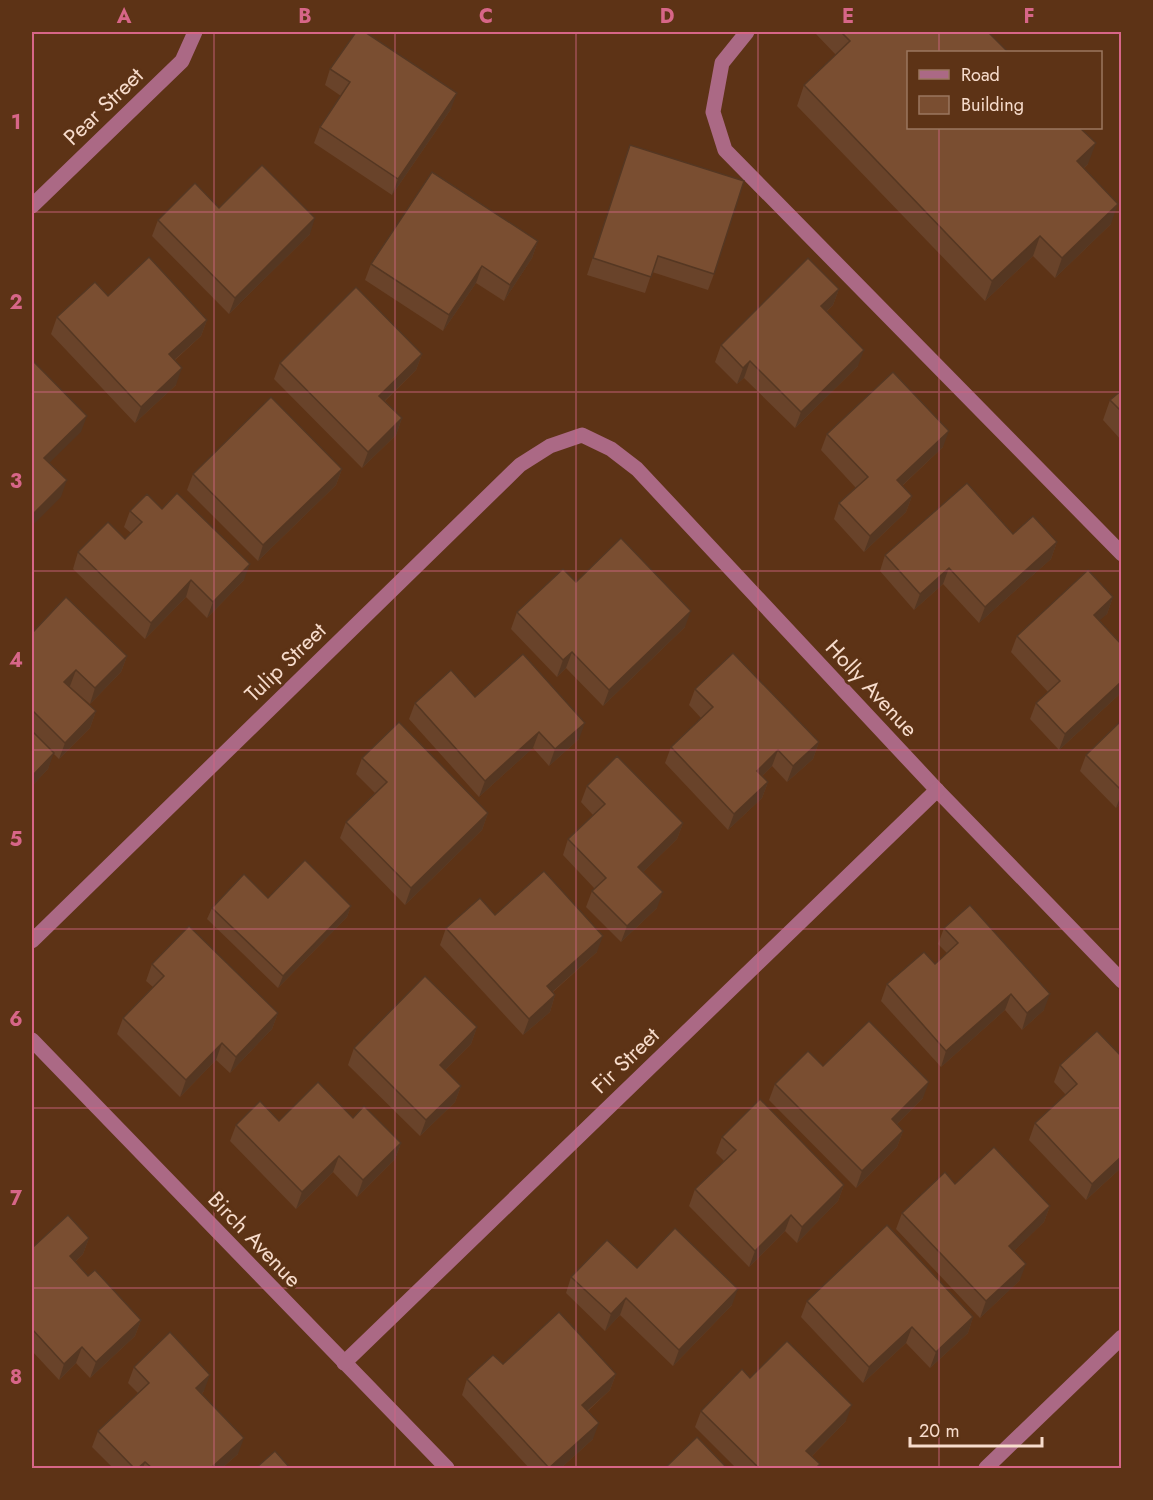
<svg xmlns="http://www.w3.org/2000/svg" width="1153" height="1500" viewBox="0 0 1153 1500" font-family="Jost,sans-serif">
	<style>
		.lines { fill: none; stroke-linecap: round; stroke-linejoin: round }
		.minor { stroke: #ab6985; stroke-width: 15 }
		.wall { fill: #69432a }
		.shaded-wall { fill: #553722 }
		.building { fill: #7a4e31; stroke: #553722; stroke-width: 1.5 }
		.grid { fill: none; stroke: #d76688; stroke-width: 1.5; stroke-opacity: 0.55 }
		.labels { text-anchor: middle; stroke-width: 6; stroke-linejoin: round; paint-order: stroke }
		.street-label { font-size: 22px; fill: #f7dccc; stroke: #5d3316 }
		.neatline { fill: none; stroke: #d76688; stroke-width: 2 }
		.grid-label { font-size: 20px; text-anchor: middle; font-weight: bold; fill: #d76688 }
	</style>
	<rect width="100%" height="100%" fill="#5d3316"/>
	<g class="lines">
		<g class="minor">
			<polyline points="747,32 722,63 713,112 725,150 1122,554"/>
			<polyline points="32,206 182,61 195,32"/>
			<polyline points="32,941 520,465 550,446 582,435 611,449 637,469 937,790 1122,981"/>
			<polyline points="32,1040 447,1468"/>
			<polyline points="344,1363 937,790"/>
			<polyline points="986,1468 1122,1337"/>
		</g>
	</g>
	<g class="wall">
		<polygon points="817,32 988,32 1088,164 1084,168 1111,224 1055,278 1033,256 985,301 797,106 804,85 836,55 816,34"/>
		<polygon points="330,69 451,109 392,195 314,143 320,127 341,96 325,85"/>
		<polygon points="630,145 714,274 708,290 652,272 645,293 587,275"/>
		<polygon points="219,208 310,234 229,314 152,236 158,220"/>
		<polygon points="538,241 532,258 504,301 476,283 443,331 365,280 371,264"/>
		<polygon points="839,289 833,305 826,312 858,366 795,428 744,378 737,384 715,362 721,345"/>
		<polygon points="108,296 207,320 201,336 175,360 176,385 135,423 51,334 57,317"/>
		<polygon points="422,354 416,370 385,401 402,418 396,435 362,468 274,379 280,363"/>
		<polygon points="1122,390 1122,441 1103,420 1110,400"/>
		<polygon points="827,434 943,447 902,486 912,496 906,512 864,552 834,519 839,503 856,488 821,450"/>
		<polygon points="342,469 336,485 258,561 187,490 193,474"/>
		<polygon points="162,509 244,580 207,618 186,597 145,639 73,569 78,552 125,539 131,533 124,527 130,511"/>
		<polygon points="1013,534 1057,542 1051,559 979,623 943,584 914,610 880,571 885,555"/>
		<polygon points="576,582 685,627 603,706 566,668 557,677 511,629 517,612"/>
		<polygon points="1113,597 1107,614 1099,620 1122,645 1122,692 1059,750 1030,719 1036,703 1048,692 1011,652 1017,636"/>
		<polygon points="32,632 127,656 121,672 90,704 69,686 96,711 90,728 59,759 53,753 48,769 32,786"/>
		<polygon points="695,689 819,742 813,759 787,782 772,766 762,776 768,782 762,798 728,830 665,763 671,747 701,718 689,705"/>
		<polygon points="475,697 579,739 549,766 533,748 479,797 409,719 415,703"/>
		<polygon points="1122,720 1122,802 1116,808 1080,771 1086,755"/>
		<polygon points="362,758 488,813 482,830 405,905 340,838 346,822 375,793 356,774"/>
		<polygon points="587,786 683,823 677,839 643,872 657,908 621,942 586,907 592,891 595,889 563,855 568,839 593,815 581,802"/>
		<polygon points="268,898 351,906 347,917 278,988 207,919 212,908"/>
		<polygon points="495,915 597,952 553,992 555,995 550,1012 523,1035 440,945 446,928"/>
		<polygon points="944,928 1044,1010 1022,1030 1005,1010 941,1067 881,1001 887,984 935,964 947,953 938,944"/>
		<polygon points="152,964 278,1013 272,1029 230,1073 216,1060 180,1097 117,1034 123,1018 153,987 146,981"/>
		<polygon points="477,1027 471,1044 445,1070 461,1086 455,1102 420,1136 348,1065 354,1048"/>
		<polygon points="1122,1057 1122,1167 1086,1200 1029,1140 1035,1123 1066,1095 1054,1082 1060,1065"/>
		<polygon points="823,1066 923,1098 897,1124 903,1131 897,1147 856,1188 769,1100 775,1084"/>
		<polygon points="353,1118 401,1143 395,1159 357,1197 333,1172 296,1209 230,1141 236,1125 279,1121"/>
		<polygon points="722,1137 844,1185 838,1201 797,1243 785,1231 749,1267 689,1206 695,1189 724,1161 716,1153"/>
		<polygon points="955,1184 1050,1206 1044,1222 1014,1251 1020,1280 980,1318 896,1229 902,1213"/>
		<polygon points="89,1238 83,1254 75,1262 88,1276 141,1320 135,1336 90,1378 76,1363 59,1380 32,1351 32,1248"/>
		<polygon points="637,1268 732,1305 673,1366 620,1315 605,1331 566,1293 571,1277"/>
		<polygon points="807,1301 973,1317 968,1333 930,1368 906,1343 863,1383 801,1317"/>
		<polygon points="503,1364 616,1374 610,1390 588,1411 593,1439 561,1468 529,1468 462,1395 467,1379"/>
		<polygon points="134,1367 204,1391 202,1393 238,1454 222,1468 113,1468 92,1447 98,1431 138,1393 128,1383"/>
		<polygon points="750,1378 846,1421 812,1456 818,1468 736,1468 695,1427 701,1411"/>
	</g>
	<g class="shaded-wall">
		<polygon points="457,93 451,109 392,195 398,179"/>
		<polygon points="1096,143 1088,164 1069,181 1077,161"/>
		<polygon points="1118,204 1111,224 1055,278 1062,258"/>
		<polygon points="315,218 310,234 229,314 235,298"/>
		<polygon points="1040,236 1033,256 985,301 992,281"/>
		<polygon points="538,241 532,258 504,301 510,285"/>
		<polygon points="482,266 476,283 443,331 449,315"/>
		<polygon points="839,289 833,305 815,322 821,306"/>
		<polygon points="207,320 201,336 163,370 169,354"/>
		<polygon points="864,350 858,366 795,428 801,412"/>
		<polygon points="422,354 416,370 373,412 379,396"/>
		<polygon points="750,361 744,378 737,384 743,368"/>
		<polygon points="182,368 176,385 135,423 141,407"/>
		<polygon points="87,416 81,432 38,474 44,458"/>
		<polygon points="402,418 396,435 362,468 368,452"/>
		<polygon points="949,431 943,447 891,496 897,480"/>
		<polygon points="342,469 336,485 258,561 263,545"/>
		<polygon points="67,480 61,497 32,526 32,515"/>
		<polygon points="912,496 906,512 864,552 870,536"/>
		<polygon points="1057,542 1051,559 979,623 985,607"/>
		<polygon points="250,564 244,580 207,618 213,602"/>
		<polygon points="949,568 943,584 914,610 920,594"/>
		<polygon points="191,580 186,597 145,639 151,623"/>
		<polygon points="1113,597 1107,614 1088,631 1094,615"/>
		<polygon points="691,611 685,627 603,706 609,690"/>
		<polygon points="572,652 566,668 557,677 563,660"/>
		<polygon points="127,656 121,672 90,704 95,688"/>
		<polygon points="76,670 70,686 59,698 64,682"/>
		<polygon points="1122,681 1122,692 1059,750 1065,734"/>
		<polygon points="96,711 90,728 59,759 65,743"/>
		<polygon points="585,723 579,739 549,766 555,749"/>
		<polygon points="539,732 533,748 479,797 485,781"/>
		<polygon points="819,742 813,759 787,782 793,766"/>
		<polygon points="778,750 772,766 751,787 757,771"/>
		<polygon points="54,753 48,769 32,786 32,776"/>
		<polygon points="768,782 762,798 728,830 734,814"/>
		<polygon points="1122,792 1122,802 1116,808"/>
		<polygon points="488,813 482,830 405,905 411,888"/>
		<polygon points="683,823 677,839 632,883 638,867"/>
		<polygon points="663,892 657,908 621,942 627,926"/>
		<polygon points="351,906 347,917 278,988 283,976"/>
		<polygon points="603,936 597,952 541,1002 547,986"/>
		<polygon points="1011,994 1005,1010 941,1067 946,1051"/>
		<polygon points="1050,994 1044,1010 1022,1030 1027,1013"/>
		<polygon points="555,995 550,1012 523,1035 529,1019"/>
		<polygon points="278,1013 272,1029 230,1073 236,1057"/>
		<polygon points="477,1027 471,1044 434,1081 440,1065"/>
		<polygon points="222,1043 216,1060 180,1097 186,1080"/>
		<polygon points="929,1082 923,1098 886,1135 892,1119"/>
		<polygon points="461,1086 455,1102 420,1136 426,1120"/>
		<polygon points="903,1131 897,1147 856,1188 862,1171"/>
		<polygon points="401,1143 395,1159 357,1197 363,1180"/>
		<polygon points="339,1156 333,1172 296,1209 302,1192"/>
		<polygon points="1122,1156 1122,1167 1086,1200 1092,1184"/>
		<polygon points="844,1185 838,1201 797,1243 802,1227"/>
		<polygon points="1050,1206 1044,1222 1003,1262 1009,1246"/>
		<polygon points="791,1215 785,1231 749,1267 755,1251"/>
		<polygon points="89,1238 83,1254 64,1272 70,1256"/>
		<polygon points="1026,1264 1020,1280 980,1318 986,1301"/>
		<polygon points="738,1289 732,1305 673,1366 679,1350"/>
		<polygon points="626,1298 620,1315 605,1331 611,1314"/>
		<polygon points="973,1317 968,1333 930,1368 936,1352"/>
		<polygon points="141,1320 135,1336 90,1378 96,1362"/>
		<polygon points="912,1327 906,1343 863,1383 869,1367"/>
		<polygon points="82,1347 76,1363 59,1380 64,1364"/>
		<polygon points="616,1374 610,1390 576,1421 582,1405"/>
		<polygon points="210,1375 204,1391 191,1404 196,1388"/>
		<polygon points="852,1405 846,1421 801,1467 806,1451"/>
		<polygon points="599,1423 593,1439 561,1468 549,1468"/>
		<polygon points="244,1438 238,1454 222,1468 211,1468"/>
		<polygon points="145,1462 143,1468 138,1468"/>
	</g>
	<g class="building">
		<polygon points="356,32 365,32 457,93 398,179 320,127 350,82 330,69"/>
		<polygon points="841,32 988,32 1008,52 909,52 909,128 1080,128 1096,143 1077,161 1118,204 1062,258 1040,236 992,281 804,85 850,41"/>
		<polygon points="630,145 744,181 714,274 658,256 651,277 593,258"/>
		<polygon points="262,165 315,218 235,298 158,220 195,183 219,208"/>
		<polygon points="432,172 538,241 510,285 482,266 449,315 371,264"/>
		<polygon points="149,257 207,320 169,354 182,368 141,407 57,317 95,282 108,296"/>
		<polygon points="808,258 839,289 821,306 864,350 801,412 750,361 743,368 721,345"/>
		<polygon points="356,287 422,354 379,396 402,418 368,452 280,363"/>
		<polygon points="32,360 87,416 44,458 67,480 32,515"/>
		<polygon points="893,372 949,431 897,480 912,496 870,536 839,503 868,477 827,434"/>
		<polygon points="1122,390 1122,412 1110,400"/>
		<polygon points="271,397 342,469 263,545 193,474"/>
		<polygon points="967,483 1013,534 1033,516 1057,542 985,607 949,568 920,594 885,555"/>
		<polygon points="177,493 250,564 213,602 191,580 151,623 78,552 108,522 125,539 142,522 130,511 147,494 162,509"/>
		<polygon points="621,538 691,611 609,690 572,652 563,660 517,612 563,569 576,582"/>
		<polygon points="1088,570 1113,597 1094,615 1122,645 1122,681 1065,734 1036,703 1060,681 1017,636"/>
		<polygon points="66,597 127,656 95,688 76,670 64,682 96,711 65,743 32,710 32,632 32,633"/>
		<polygon points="733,653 819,742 793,766 778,750 757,771 768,782 734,814 671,747 713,707 695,689"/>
		<polygon points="523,654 585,723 555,749 539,732 485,781 415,703 451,670 475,697"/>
		<polygon points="1122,720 1122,791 1086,755"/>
		<polygon points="399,722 488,813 411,888 346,822 387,782 362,758"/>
		<polygon points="32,731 54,753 32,776"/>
		<polygon points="617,756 683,823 638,867 663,892 627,926 592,891 606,878 568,839 605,804 587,786"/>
		<polygon points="305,860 351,906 283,976 212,908 244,874 268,898"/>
		<polygon points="544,871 603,936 547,986 555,995 529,1019 446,928 480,898 495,915"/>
		<polygon points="970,905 1050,994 1027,1013 1011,994 946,1051 887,984 924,952 935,964 958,943 944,928"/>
		<polygon points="189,926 278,1013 236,1057 222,1043 186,1080 123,1018 164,976 152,964"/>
		<polygon points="425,976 477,1027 440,1065 461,1086 426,1120 354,1048"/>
		<polygon points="869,1021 929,1082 892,1119 903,1131 862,1171 775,1084 808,1051 823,1066"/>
		<polygon points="1097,1031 1122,1057 1122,1156 1092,1184 1035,1123 1077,1084 1060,1065"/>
		<polygon points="318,1082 353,1118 364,1106 401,1143 363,1180 339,1156 302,1192 236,1125 260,1101 279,1121"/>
		<polygon points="760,1099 844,1185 802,1227 791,1215 755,1251 695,1189 736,1150 722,1137"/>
		<polygon points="994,1147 1050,1206 1009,1246 1026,1264 986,1301 902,1213 945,1172 955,1184"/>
		<polygon points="68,1215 89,1238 70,1256 88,1276 95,1270 141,1320 96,1362 82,1347 64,1364 32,1329 32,1248"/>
		<polygon points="887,1225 973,1317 936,1352 912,1327 869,1367 807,1301"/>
		<polygon points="675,1228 738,1289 679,1350 626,1298 611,1314 571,1277 607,1240 637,1268"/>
		<polygon points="559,1312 616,1374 582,1405 599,1423 549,1468 467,1379 493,1355 503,1364"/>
		<polygon points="170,1332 210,1375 196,1388 244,1438 211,1468 152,1468 145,1462 138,1468 134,1468 98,1431 149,1383 134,1367"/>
		<polygon points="787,1341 852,1405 806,1451 820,1464 816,1468 759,1468 701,1411 742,1369 750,1378"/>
		<polygon points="697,1437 727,1468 665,1468"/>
		<polygon points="275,1451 290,1468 256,1468"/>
	</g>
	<path class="grid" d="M214,32V1468M395,32V1468M576,32V1468M758,32V1468M939,32V52M939,128V1468M32,212H1122M32,392H1122M32,571H1122M32,750H1122M32,929H1122M32,1108H1122M32,1288H1122"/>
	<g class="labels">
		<g class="street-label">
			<text transform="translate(103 106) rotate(-44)" y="8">Pear Street</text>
			<text transform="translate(285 662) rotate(-44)" y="8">Tulip Street</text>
			<text transform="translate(872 688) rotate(47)" y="8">Holly Avenue</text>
			<text transform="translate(625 1060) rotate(-44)" y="8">Fir Street</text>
			<text transform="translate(255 1239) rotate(46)" y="8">Birch Avenue</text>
		</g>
	</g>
	<rect width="1153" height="1500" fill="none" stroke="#5d3316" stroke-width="66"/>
	<rect x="907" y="51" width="195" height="78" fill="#5d3316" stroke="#9b775f" stroke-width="1.5"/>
	<rect x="919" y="70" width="30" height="9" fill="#ab6985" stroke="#9b775f" stroke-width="1.5"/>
	<text x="961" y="81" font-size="18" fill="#f7dccc">Road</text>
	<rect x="919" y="96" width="30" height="18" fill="#7a4e31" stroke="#9b775f" stroke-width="1.5"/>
	<text x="961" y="111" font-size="18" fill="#f7dccc">Building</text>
	<path d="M910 1437v9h132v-9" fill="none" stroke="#f7dccc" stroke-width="3"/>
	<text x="919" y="1437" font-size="18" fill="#f7dccc" stroke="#5d3316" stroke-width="4.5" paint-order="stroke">20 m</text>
	<rect x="33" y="33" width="1087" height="1434" class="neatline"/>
	<g class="grid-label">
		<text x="124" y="23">A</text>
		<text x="305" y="23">B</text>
		<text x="486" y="23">C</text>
		<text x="667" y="23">D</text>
		<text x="848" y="23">E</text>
		<text x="1029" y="23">F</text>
		<text x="16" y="129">1</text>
		<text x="16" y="309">2</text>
		<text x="16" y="488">3</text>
		<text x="16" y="667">4</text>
		<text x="16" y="846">5</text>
		<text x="16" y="1026">6</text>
		<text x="16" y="1205">7</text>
		<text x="16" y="1384">8</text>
	</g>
</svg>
